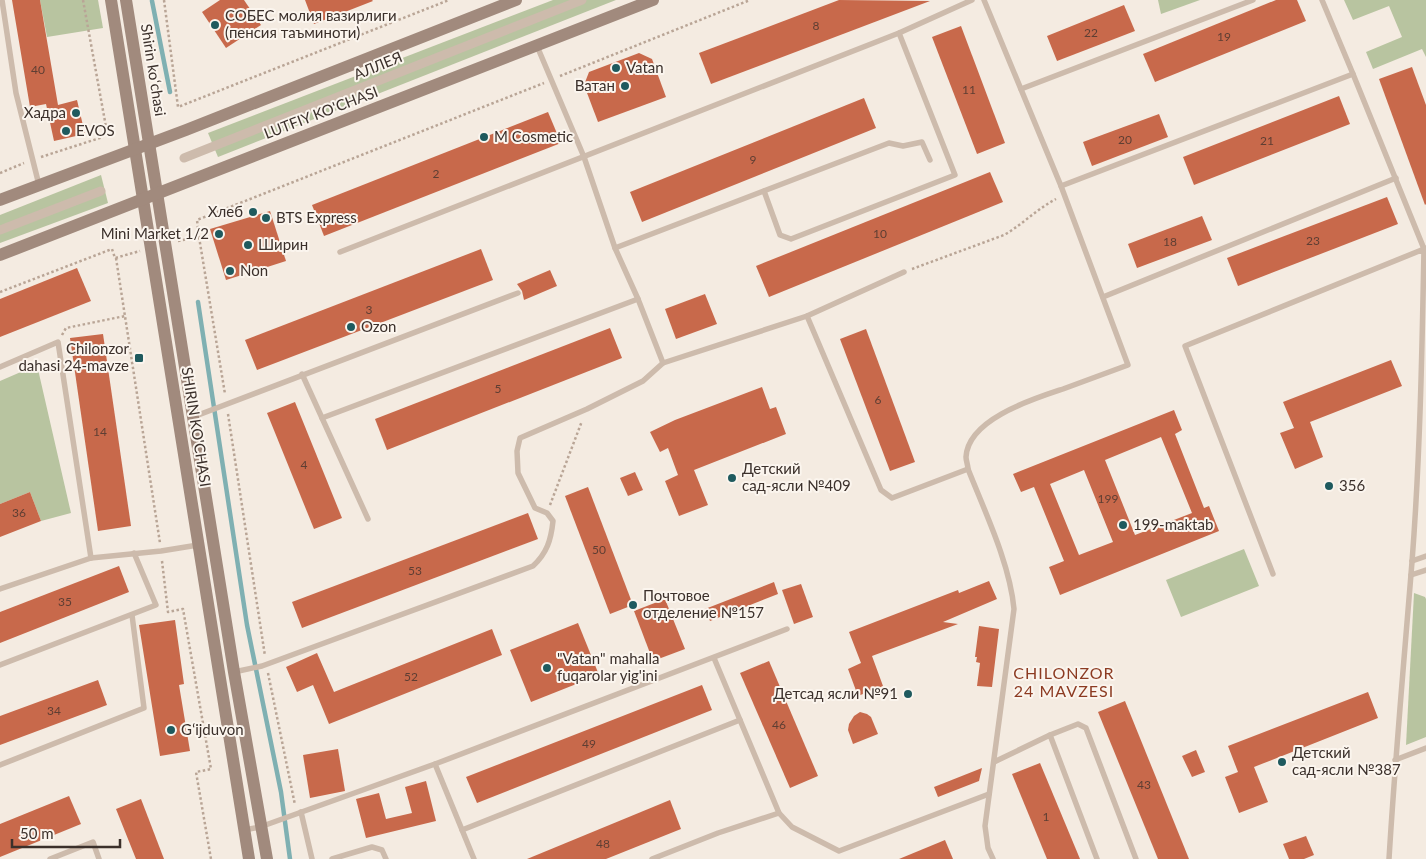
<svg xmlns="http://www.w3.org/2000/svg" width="1426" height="859" viewBox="0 0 1426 859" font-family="Lato,sans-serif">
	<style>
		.green { fill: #b8c4a0 }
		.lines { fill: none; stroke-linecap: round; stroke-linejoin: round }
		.stream { stroke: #7fb0b2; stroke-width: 4.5 }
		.building { fill: #c8694b; fill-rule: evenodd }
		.path { stroke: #b9a596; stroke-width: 2.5; stroke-dasharray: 2.5 2.5; stroke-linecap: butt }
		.service { stroke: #cdbbac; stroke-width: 5.5 }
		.pedestrian { stroke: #cdbbac; stroke-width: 9 }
		.secondary { stroke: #a18a7d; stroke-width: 12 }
		.poi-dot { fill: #1f5a5e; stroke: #fbf5ee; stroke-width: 2 }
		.labels { text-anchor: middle; stroke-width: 4; stroke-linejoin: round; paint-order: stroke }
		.number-label { font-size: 12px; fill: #5e3e33 }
		.poi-label { font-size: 15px; fill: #3b302b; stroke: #fbf5ee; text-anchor: start }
		.street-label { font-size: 15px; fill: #3b302b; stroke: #fbf5ee }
		.neighbourhood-label { font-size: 16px; letter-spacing: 1px; fill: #8c3b22; stroke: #fbf5ee }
	</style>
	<rect width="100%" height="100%" fill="#f4ebe1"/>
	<g class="green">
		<polygon points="40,0 98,0 103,28 47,37"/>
		<polygon points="553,0 616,0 218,157 208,133"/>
		<polygon points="1158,0 1200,0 1161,14"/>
		<polygon points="1344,0 1426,0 1426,57 1422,49 1373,69 1366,52 1402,37 1389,6 1353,20"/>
		<polygon points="101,175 108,203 0,243 0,215"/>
		<polygon points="37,365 71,513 41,521 30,492 0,504 0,381"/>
		<polygon points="1244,549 1259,586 1181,617 1166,580"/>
		<polygon points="1414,593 1425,597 1426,599 1426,737 1406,745"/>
	</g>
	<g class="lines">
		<g class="stream">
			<polyline points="152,1 170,92"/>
			<polyline points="198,302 247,625 281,792 290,859"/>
		</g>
	</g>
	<g class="building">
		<polygon points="12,0 40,0 58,105 77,100 85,134 54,141 46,104 30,107"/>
		<polygon points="220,0 244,0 261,25 226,48 202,12"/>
		<polygon points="305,0 372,0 373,1 314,24"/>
		<polygon points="839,0 930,1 711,84 699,53"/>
		<polygon points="1276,0 1297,0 1306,21 1155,82 1143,54"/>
		<polygon points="1124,5 1135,31 1057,61 1047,36"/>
		<polygon points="961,26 1005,143 977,154 932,37"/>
		<polygon points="639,53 652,59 666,97 598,122 584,85 589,72"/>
		<polygon points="1412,67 1426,105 1426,204 1425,205 1379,79"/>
		<polygon points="1339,96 1350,124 1194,185 1183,157"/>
		<polygon points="864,98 876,128 642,222 630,192"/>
		<polygon points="548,112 561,143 324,236 312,205"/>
		<polygon points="1159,114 1168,137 1092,166 1083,142"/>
		<polygon points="990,172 1003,202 769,297 756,266"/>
		<polygon points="1387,197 1398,224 1238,286 1227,258"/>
		<polygon points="270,211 286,261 226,280 210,229"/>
		<polygon points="1202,216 1212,240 1137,268 1128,244"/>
		<polygon points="481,249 493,280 257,370 245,340"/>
		<polygon points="77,268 91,301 0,337 0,299"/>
		<polygon points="550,270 557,286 524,300 522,291 517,284"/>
		<polygon points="705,294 717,324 676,339 665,309"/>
		<polygon points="610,328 622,358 387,450 375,419"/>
		<polygon points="866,329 915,462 890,471 840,339"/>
		<polygon points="103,334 131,526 98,531 70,338"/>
		<polygon points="1391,360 1402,386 1310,422 1323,457 1295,469 1280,433 1294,428 1283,402"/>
		<polygon points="762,387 770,409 776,407 786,434 694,470 708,505 679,516 665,481 678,475 668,448 660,452 650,432 675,420"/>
		<polygon points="295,402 342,518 314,529 267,413"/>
		<path d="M1174,410L1182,430L1175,434L1204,508L1209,506L1219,531L1060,595L1049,567L1064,561L1034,487L1021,492L1013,474ZM1161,437L1192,513L1135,535L1105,460ZM1084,470L1113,542L1079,555L1050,484Z"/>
		<polygon points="635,472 643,490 628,496 620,478"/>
		<polygon points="588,487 633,605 610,614 565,496"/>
		<polygon points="30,492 41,521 0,537 0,504"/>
		<polygon points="528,513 538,539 302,628 292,602"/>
		<polygon points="119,566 129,592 0,643 0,612"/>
		<polygon points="989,581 997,599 943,622 958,624 872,656 883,686 858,696 848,669 861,663 849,632 958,590 959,593"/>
		<polygon points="774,582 778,594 710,621 705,609"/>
		<polygon points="801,584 813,617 794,624 782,590"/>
		<polygon points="665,599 685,649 653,661 634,611"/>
		<polygon points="175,620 184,684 179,685 190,751 160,756 139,625"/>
		<polygon points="578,623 599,675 531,702 510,650"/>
		<polygon points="979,626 999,629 992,687 977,686 980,663 976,662 977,657 975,657"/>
		<polygon points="492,629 502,655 329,724 313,685 297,692 286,667 317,653 334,692"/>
		<polygon points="769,661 818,776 790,788 740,673"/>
		<polygon points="98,680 107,705 0,745 0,716"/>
		<polygon points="702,685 712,710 477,803 466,777"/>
		<polygon points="1368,692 1378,718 1254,767 1268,802 1239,813 1225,777 1238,772 1228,746"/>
		<polygon points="1125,701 1189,859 1158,859 1098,712"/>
		<polygon points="860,712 867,714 871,717 878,734 853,744 848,730 849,724 854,716"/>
		<polygon points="338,749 345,791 310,798 303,755"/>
		<polygon points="1196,750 1205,772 1192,777 1182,756"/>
		<polygon points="1040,763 1080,859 1047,859 1012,774"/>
		<polygon points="982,768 979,781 938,797 934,787"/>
		<polygon points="426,781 436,821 366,838 356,799 379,793 386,819 412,813 405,787"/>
		<polygon points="69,796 81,824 0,857 0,824"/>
		<polygon points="141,799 164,859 136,859 116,809"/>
		<polygon points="670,800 681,829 606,859 527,859"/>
		<polygon points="1306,836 1314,855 1304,859 1289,859 1283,844"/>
		<polygon points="945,840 953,859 899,859"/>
	</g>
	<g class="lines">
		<g class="path">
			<polyline points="83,0 106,127"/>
			<polyline points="164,0 178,107 449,0"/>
			<polyline points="560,76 750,0"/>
			<polyline points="41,157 103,137"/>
			<polyline points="0,173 24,163"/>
			<polyline points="199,237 225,394"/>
			<polyline points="178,241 199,237 197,220 544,83"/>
			<polyline points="116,258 160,543"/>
			<path d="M912,269L1004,235C1023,224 1037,209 1056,199"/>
			<polyline points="0,292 112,249 115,258 140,251"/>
			<polyline points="62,335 66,328 125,316"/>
			<polyline points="228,414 265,656"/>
			<polyline points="550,505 582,421"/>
			<polyline points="162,561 168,612 183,609 211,769 196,772 211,859"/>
			<polyline points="268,673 295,805"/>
		</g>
		<g class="service">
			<polyline points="2,0 16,93 39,185"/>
			<path d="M984,0L1061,186L1128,365C1106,373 1085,381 1063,389C1033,399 968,419 966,457C966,461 968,465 968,469C985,512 1010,564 1014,609L985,826L988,848L993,859"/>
			<polyline points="1322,0 1353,74"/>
			<polyline points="537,46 584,157 615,248 638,299 663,363 807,316 904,272"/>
			<polyline points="1021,89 1253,0"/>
			<polyline points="1061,186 1353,74 1424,249 1426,248"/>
			<polyline points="764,191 780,235 791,239 955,175 899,33"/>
			<polyline points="615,248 889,143 903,146 922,142 930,160"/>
			<polyline points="340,252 899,33 972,0"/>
			<polyline points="1103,297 1396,178"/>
			<polyline points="807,316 881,490 892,498 968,469"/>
			<polyline points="0,367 58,342 91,558"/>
			<polyline points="302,374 368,519"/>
			<polyline points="193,417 518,293"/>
			<polyline points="322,418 638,299"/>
			<polyline points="1412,561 1426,556"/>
			<path d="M1273,574L1185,346L1424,249C1422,353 1420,458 1412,562C1404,661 1395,760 1389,859"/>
			<polyline points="1411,575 1426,570"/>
			<polyline points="0,589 91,558 161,551 198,545"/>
			<polyline points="714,658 779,813 792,827 839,851 989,794"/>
			<polyline points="0,665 156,605 134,553"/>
			<path d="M234,672L262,666L533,566C547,553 551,540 553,521L547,513L535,508L518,473L517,451L520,438L587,409L643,381L663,363"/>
			<polyline points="1050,735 1078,724 1086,728 1136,859"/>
			<polyline points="1395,760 1426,748"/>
			<polyline points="994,762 1050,735 1097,859"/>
			<polyline points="435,764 474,859"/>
			<polyline points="0,765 144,708 132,615"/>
			<polyline points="301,812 312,859"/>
			<polyline points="244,830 260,827 435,764 787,629"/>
			<polyline points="462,830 740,720"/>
			<polyline points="50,859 93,842 99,859"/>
			<polyline points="332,859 372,847 382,850 386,859"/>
			<polyline points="652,859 718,833 779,813"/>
		</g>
		<g class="pedestrian">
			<polyline points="184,158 582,0"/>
			<polyline points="0,230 101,191"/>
		</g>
		<g class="secondary">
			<polyline points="111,0 249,859"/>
			<polyline points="126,0 234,672 267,859"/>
			<polyline points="0,200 186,130 516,0"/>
			<polyline points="0,255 653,0"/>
		</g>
	</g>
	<g class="poi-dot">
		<circle cx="215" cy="25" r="5"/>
		<circle cx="616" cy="68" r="5"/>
		<circle cx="625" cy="86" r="5"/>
		<circle cx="76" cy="113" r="5"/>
		<circle cx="66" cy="131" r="5"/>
		<circle cx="484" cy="137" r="5"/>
		<circle cx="253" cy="212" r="5"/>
		<circle cx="266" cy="218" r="5"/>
		<circle cx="219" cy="234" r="5"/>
		<circle cx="248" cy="245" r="5"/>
		<circle cx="230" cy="271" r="5"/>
		<circle cx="351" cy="327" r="5"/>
		<rect x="134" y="353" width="10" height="10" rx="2.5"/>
		<circle cx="732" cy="478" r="5"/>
		<circle cx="1329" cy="486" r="5"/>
		<circle cx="1123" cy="525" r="5"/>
		<circle cx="633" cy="605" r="5"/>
		<circle cx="547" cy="668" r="5"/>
		<circle cx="908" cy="694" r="5"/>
		<circle cx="171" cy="730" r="5"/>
		<circle cx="1282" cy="762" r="5"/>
	</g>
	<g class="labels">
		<g class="number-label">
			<text x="816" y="30">8</text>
			<text x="1091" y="37">22</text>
			<text x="1224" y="41">19</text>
			<text x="38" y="74">40</text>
			<text x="969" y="94">11</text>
			<text x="1125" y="144">20</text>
			<text x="1267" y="145">21</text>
			<text x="753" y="164">9</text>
			<text x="436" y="178">2</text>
			<text x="880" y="238">10</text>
			<text x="1313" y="245">23</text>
			<text x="1170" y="246">18</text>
			<text x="369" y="314">3</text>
			<text x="498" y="393">5</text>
			<text x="878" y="404">6</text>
			<text x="100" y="436">14</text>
			<text x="304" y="469">4</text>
			<text x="1108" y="503">199</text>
			<text x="19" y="517">36</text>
			<text x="599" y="554">50</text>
			<text x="415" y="575">53</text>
			<text x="65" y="606">35</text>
			<text x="411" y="681">52</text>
			<text x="54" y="715">34</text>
			<text x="779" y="729">46</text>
			<text x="589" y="748">49</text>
			<text x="1144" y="789">43</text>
			<text x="1046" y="821">1</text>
			<text x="603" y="848">48</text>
		</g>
		<g class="poi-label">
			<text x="225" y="21">СОБЕС молия вазирлиги<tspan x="225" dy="17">(пенсия таъминоти)</tspan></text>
			<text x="626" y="73">Vatan</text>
			<text x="615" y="91" text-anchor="end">Ватан</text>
			<text x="66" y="118" text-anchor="end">Хадра</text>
			<text x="76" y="136">EVOS</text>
			<text x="494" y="142">M Cosmetic</text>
			<text x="243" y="217" text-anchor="end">Хлеб</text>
			<text x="276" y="223">BTS Express</text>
			<text x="209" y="239" text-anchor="end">Mini Market 1/2</text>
			<text x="258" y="250">Ширин</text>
			<text x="240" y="276">Non</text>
			<text x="361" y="332">Ozon</text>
			<text x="129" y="354" text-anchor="end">Chilonzor<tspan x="129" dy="17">dahasi 24-mavze</tspan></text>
			<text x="742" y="474">Детский<tspan x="742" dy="17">сад-ясли №409</tspan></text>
			<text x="1339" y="491">356</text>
			<text x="1133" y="530">199-maktab</text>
			<text x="643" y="601">Почтовое<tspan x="643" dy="17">отделение №157</tspan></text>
			<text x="557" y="664">"Vatan" mahalla<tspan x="557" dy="17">fuqarolar yig'ini</tspan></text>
			<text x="898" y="699" text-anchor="end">Детсад ясли №91</text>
			<text x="181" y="735">Gʻijduvon</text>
			<text x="1292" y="758">Детский<tspan x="1292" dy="17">сад-ясли №387</tspan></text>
		</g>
		<g class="street-label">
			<text transform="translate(378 66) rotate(-22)" y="5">АЛЛЕЯ</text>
			<text transform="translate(153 70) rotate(81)" y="5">Shirin koʻchasi</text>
			<text transform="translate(321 113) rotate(-21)" y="5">LUTFIY KO'CHASI</text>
			<text transform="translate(196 427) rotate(81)" y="5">SHIRIN KO'CHASI</text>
		</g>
		<g class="neighbourhood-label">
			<text x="1064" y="679">CHILONZOR<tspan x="1064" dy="18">24 MAVZESI</tspan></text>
		</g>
	</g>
	<path d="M12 839v8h108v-8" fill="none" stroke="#3b302b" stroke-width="2.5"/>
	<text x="20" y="839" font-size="15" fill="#3b302b" stroke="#fbf5ee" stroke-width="4" paint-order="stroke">50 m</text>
</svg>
